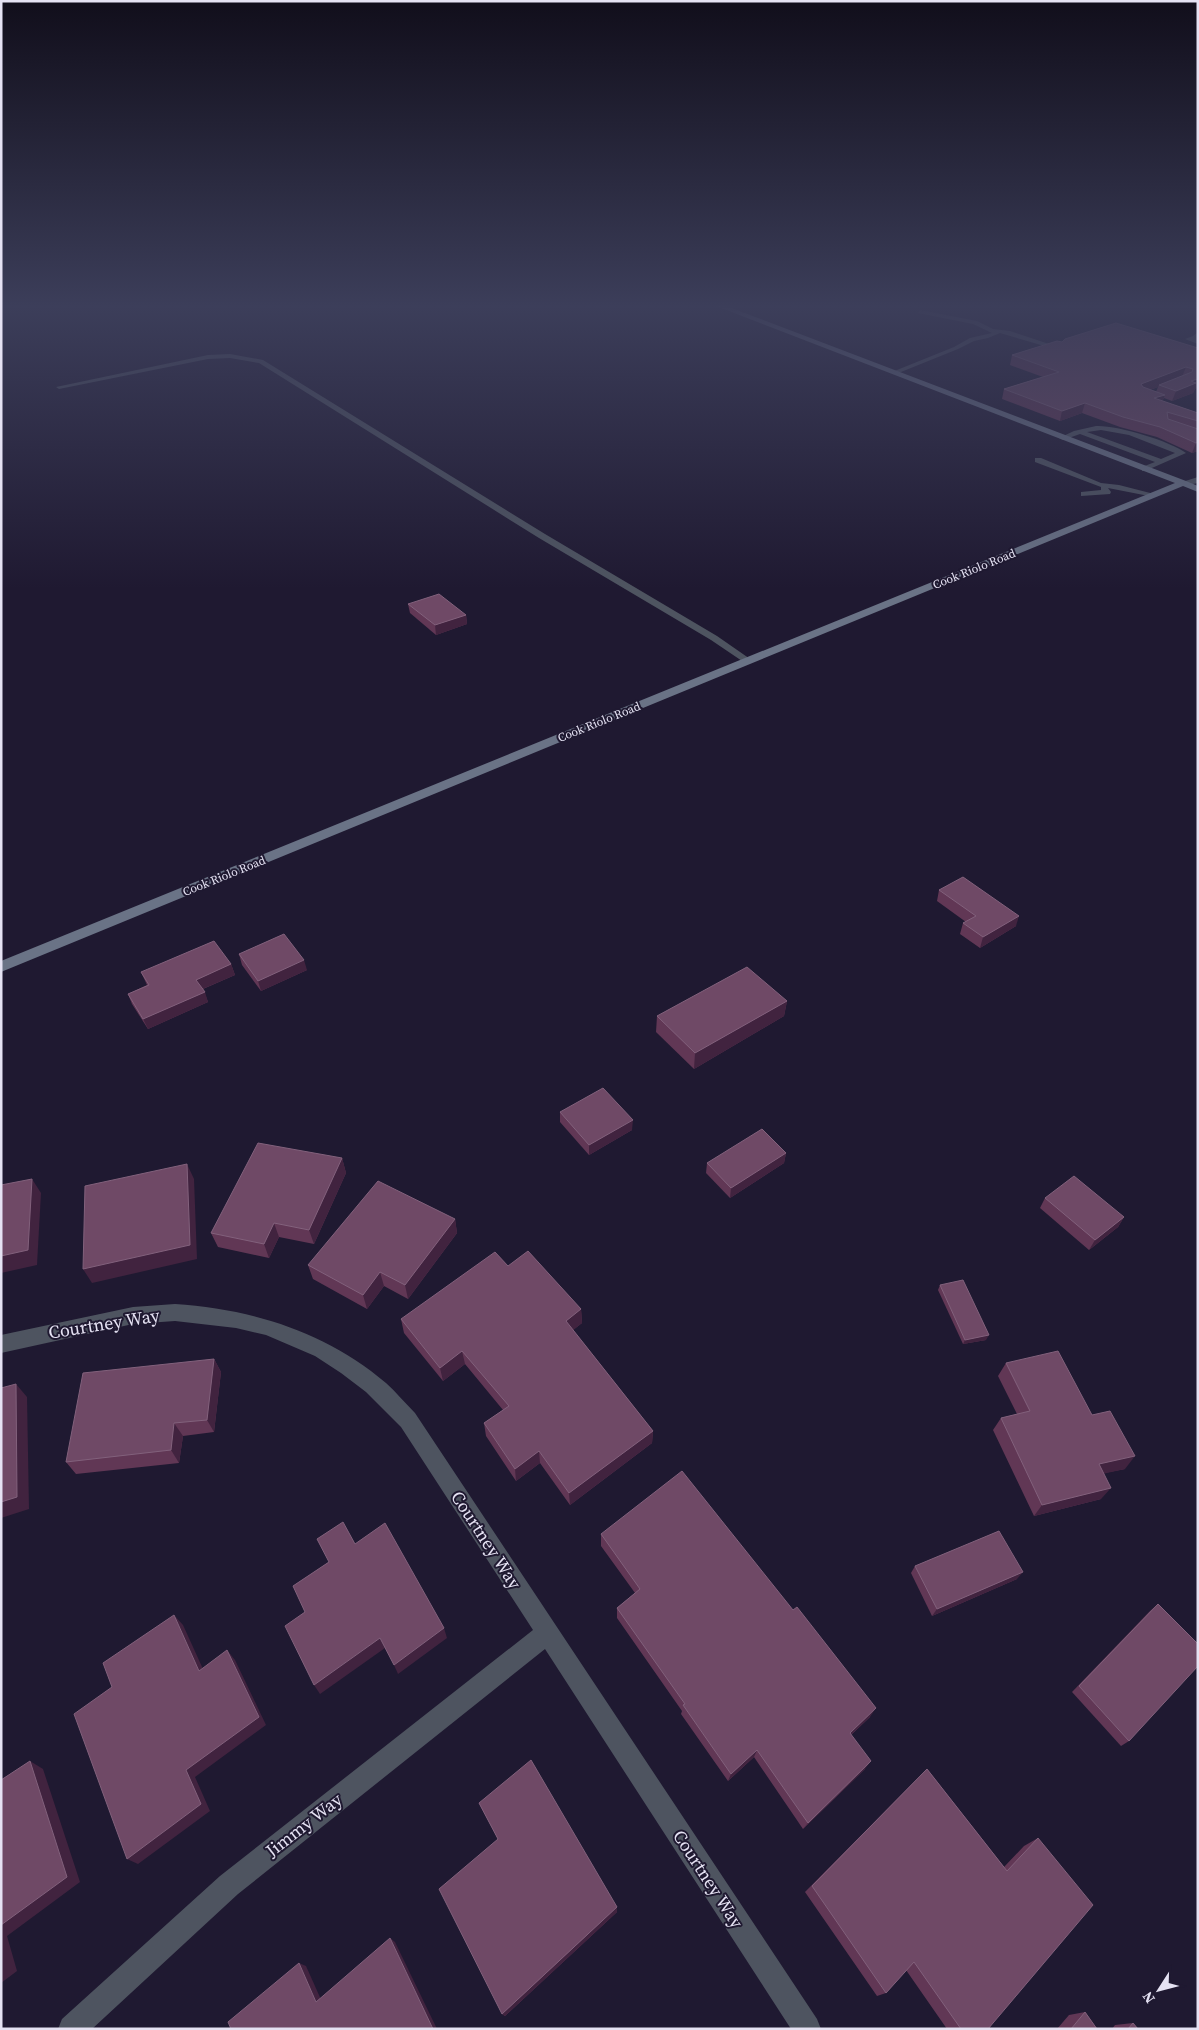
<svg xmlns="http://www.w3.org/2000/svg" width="1199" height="2030" viewBox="0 0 1199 2030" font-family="'Source Serif 4',serif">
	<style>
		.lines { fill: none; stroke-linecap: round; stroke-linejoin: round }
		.lane { fill: #4e5460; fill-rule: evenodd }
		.street { fill: #4e5460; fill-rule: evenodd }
		.secondary { fill: #6a7386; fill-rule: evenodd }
		.wall { fill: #613755; fill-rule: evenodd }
		.shaded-wall { fill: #41233f }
		.building { fill: #6f4966; stroke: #82617c }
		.labels { text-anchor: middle; stroke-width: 4; stroke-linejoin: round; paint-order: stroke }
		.far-street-label { font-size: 12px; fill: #e5e2f3; stroke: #1f1931 }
		.near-street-label { font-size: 18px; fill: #e5e2f3; stroke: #1f1931 }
	</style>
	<rect width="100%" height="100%" fill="#1f1931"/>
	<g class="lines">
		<g class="lane">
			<polygon points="920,310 977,321 993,329 1010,331 1061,348 1058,350 1000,333 988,338 974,341 958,349 896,374 892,374 892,372 954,347 970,338 992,333 973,324 918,313"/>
			<polygon points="1198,332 1198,344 1185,339 1193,336"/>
			<polygon points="230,354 263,360 545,534 717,636 753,661 751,663 745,663 711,640 539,538 259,363 230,358 208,359 59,389 56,387 208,355"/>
			<path d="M1096,426C1117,425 1170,441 1186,453L1145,471H1142V467L1155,462L1080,434L1063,440L1059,438L1074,431ZM1101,430L1129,435L1175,453L1161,459L1087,432Z"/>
			<polygon points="1035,458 1041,458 1101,483 1119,485 1158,495 1154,497 1108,488 1111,492 1110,494 1081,496 1081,492 1101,490 1101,487 1035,462"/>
		</g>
		<g class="street">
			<polygon points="1198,477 1198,483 1183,486 1179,483"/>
			<path d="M175,1304C252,1309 326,1332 386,1383C396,1392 405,1403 415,1413L817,2019L821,2029H791L545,1649L238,1894L92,2029H58L62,2019L220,1876L533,1630L401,1427L366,1392L341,1373L315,1356L266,1335L236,1328L175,1321L133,1324L1,1353V1335L133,1307Z"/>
		</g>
		<polygon class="secondary" points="711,304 721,304 1186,481 1198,486 1198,492 1183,486 1,972 1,961 1175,483"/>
	</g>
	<g class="wall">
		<path d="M1062,342L1198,348L1195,389L1193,393L1172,401L1164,398L1162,401L1198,413V451L1192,453L1157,437L1120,427L1082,413L1060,421L1002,399L1004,389L1043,377L1010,365L1012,355ZM1158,387L1156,392L1150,390Z"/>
		<polygon points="408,604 466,615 467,624 436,635 410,613"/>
		<polygon points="939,890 1016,926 980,948 960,934 963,923 966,922 937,901"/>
		<polygon points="239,954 307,970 261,991 242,965"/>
		<polygon points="231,964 235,975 203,989 208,1002 148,1029 132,1004 128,994 147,985 141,972"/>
		<polygon points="787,1001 784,1016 694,1069 656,1032 657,1016"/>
		<polygon points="560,1112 632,1130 589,1155 560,1122"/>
		<polygon points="786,1153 784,1163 730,1198 706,1173 707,1163"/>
		<polygon points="342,1158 346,1173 314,1244 279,1237 269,1258 218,1247 211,1233"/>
		<polygon points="1045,1198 1124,1217 1118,1227 1089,1250 1040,1208"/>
		<polygon points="455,1219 457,1233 408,1299 384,1286 367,1309 313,1279 308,1265"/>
		<polygon points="508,1266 581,1309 582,1323 573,1330 653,1431 652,1443 570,1505 540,1463 516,1481 486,1436 484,1423 503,1410 465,1364 443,1381 404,1333 401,1319"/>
		<polygon points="940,1285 986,1340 963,1344 938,1290"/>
		<polygon points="214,1359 221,1372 214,1432 183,1436 179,1463 76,1474 66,1462"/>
		<polygon points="1006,1363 1092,1415 1125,1469 1104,1473 1101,1499 1034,1516 993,1430 1001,1418 1017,1414 998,1376"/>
		<polygon points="601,1534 870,1717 851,1735 865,1769 803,1829 754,1757 728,1781 681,1714 682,1711 617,1618 617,1608 635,1593 601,1546"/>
		<polygon points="915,1566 1017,1579 932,1616 911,1573"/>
		<polygon points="1158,1604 1129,1741 1121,1746 1072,1692 1150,1611"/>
		<polygon points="927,1769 1004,1867 1024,1846 1038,1838 988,2029 947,2029 906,1970 886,1993 877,1996 805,1892"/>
		<polygon points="479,1803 617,1912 505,2016 502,2014 498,1839"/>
		<polygon points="1085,2012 1097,2029 1057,2029 1069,2015"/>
		<polygon points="1133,2023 1138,2029 1112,2029 1115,2025"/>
	</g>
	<g class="shaded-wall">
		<polygon points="1186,367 1182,377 1159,385 1158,387 1138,394 1141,384"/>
		<polygon points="1198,379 1198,388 1195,389 1193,393 1172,401 1176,391 1191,381"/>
		<polygon points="1165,395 1161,405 1154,398"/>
		<polygon points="1085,403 1082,413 1060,421 1062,411"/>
		<polygon points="1198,442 1198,451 1192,453 1196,443"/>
		<polygon points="466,615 467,624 436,635 435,625"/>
		<polygon points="1019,916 1016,926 980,948 983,937"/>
		<polygon points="304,960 307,970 261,991 258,981"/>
		<polygon points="231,964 235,975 200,990 196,980"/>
		<polygon points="205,992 208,1002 148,1029 143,1019"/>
		<polygon points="787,1001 784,1016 694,1069 695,1053"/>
		<polygon points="633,1120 632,1130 589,1155 589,1145"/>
		<polygon points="786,1153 784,1163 730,1198 731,1188"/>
		<polygon points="342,1158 346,1173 314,1244 309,1230"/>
		<polygon points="187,1164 194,1179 197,1259 92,1283 83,1269"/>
		<polygon points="32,1179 41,1193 37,1265 1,1273 1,1256"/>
		<polygon points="1124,1217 1118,1227 1089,1250 1095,1240"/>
		<polygon points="455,1219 457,1233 408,1299 405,1285"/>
		<polygon points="274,1223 279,1237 269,1258 264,1244"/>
		<polygon points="380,1272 384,1286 367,1309 363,1295"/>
		<polygon points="581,1309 582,1323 567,1335 566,1321"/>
		<polygon points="989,1335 986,1340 963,1344 965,1340"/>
		<polygon points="462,1351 465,1364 443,1381 440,1368"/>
		<polygon points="214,1359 221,1372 214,1432 207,1420"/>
		<polygon points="16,1384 27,1397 29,1509 1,1518 1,1502"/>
		<polygon points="174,1423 183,1436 179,1463 171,1450"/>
		<polygon points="653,1431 652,1443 570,1505 569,1493"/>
		<polygon points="539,1451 540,1463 516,1481 515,1469"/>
		<polygon points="1135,1456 1125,1469 1089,1477 1099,1464"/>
		<polygon points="1111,1488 1101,1499 1034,1516 1042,1505"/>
		<polygon points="1023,1572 1017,1579 932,1616 937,1609"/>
		<polygon points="174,1615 183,1625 208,1680 199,1671"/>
		<polygon points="444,1628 447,1638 398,1674 394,1665"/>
		<polygon points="380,1638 385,1648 320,1694 314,1685"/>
		<polygon points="227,1650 235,1660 266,1725 195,1777 210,1811 138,1864 127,1859 186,1770"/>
		<polygon points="876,1708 870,1717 844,1741 850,1733"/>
		<polygon points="757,1750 754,1757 728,1781 731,1774"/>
		<polygon points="30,1761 43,1769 80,1882 7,1936 17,1971 1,1983 1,1925"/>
		<polygon points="871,1761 865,1769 803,1829 808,1823"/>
		<polygon points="617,1907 617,1912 505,2016 502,2014"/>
		<polygon points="390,1938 395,1942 437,2029 433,2029"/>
		<polygon points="299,1963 306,1966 323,2004 316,2002"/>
	</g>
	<g class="building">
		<polygon points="1116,323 1198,348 1198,379 1191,381 1196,383 1176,391 1159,385 1192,372 1193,369 1186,367 1141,384 1143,387 1165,395 1154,398 1198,413 1198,421 1167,412 1168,419 1198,429 1198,442 1196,443 1160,427 1123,417 1085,403 1062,411 1004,389 1059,372 1012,355 1057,341 1062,342 1065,339"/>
		<polygon points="439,594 466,615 435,625 408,604"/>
		<polygon points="963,877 1019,916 983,937 963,923 976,916 939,890"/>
		<polygon points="284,934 304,960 258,981 239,954"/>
		<polygon points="214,941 231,964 196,980 205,992 143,1019 128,994 149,985 141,972"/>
		<polygon points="747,967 787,1001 695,1053 657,1016"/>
		<polygon points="603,1088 633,1120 589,1145 560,1112"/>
		<polygon points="762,1129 786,1153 731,1188 707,1163"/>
		<polygon points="258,1143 342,1158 309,1230 274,1223 264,1244 211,1233"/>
		<polygon points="187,1164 190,1245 83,1269 85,1186"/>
		<polygon points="1074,1176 1124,1217 1095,1240 1045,1198"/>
		<polygon points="32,1179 28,1250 1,1256 1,1185"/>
		<polygon points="378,1181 455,1219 405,1285 380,1272 363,1295 308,1265"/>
		<polygon points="528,1251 581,1309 566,1321 653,1431 569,1493 539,1451 515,1469 484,1423 509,1406 462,1351 440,1368 401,1319 495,1252 508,1266"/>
		<polygon points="963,1280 989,1335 965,1340 940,1285"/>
		<polygon points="1058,1351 1092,1415 1110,1411 1135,1456 1099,1464 1111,1488 1042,1505 1001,1418 1030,1411 1006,1363"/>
		<polygon points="214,1359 207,1420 174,1423 171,1450 66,1462 83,1373"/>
		<polygon points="16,1384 17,1497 1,1502 1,1388"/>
		<polygon points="682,1471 793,1610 797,1607 876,1708 850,1733 871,1761 808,1823 757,1750 731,1774 683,1705 685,1704 617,1608 640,1589 601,1534"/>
		<polygon points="343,1522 355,1544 385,1523 444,1628 394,1665 380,1638 314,1685 285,1626 305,1612 293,1586 329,1562 317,1539"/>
		<polygon points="999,1531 1023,1572 937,1609 915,1566"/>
		<polygon points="1158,1604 1198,1644 1198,1666 1129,1741 1079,1686"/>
		<polygon points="174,1615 199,1671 227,1650 259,1717 186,1770 201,1804 127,1859 74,1714 112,1687 103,1663"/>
		<polygon points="531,1760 617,1907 502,2014 439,1889 498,1839 479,1803"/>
		<polygon points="30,1761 67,1877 1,1925 1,1780"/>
		<polygon points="927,1769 1007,1871 1038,1838 1093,1905 988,2029 961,2029 914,1962 886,1993 812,1886"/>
		<polygon points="390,1938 433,2029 231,2029 228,2022 299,1963 316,2002"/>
		<polygon points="1085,2012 1097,2029 1071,2029"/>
		<polygon points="1133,2023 1138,2029 1128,2029"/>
	</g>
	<linearGradient id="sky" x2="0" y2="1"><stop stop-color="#110e1b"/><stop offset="0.52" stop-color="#3c3e5a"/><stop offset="1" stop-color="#3c3e5a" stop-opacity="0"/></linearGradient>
	<rect width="1199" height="589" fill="url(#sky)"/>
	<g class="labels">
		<g class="far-street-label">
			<text transform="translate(974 569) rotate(-22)" y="4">Cook Riolo Road</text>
			<text transform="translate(599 722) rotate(-22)" y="4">Cook Riolo Road</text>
			<text transform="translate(224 876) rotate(-22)" y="4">Cook Riolo Road</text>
		</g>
		<g class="near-street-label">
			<text transform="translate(104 1324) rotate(-9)" y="6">Courtney Way</text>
			<text transform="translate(486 1540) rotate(57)" y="6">Courtney Way</text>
			<text transform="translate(304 1825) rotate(-38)" y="6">Jimmy Way</text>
			<text transform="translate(708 1879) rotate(57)" y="6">Courtney Way</text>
		</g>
	</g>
	<rect width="1199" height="2030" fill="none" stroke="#e5e2f3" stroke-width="5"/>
	<g transform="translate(1159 1990) rotate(234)" stroke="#1f1931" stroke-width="4" paint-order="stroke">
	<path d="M0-4L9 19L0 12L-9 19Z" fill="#e5e2f3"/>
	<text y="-8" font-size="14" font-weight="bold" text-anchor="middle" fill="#e5e2f3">N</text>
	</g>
</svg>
